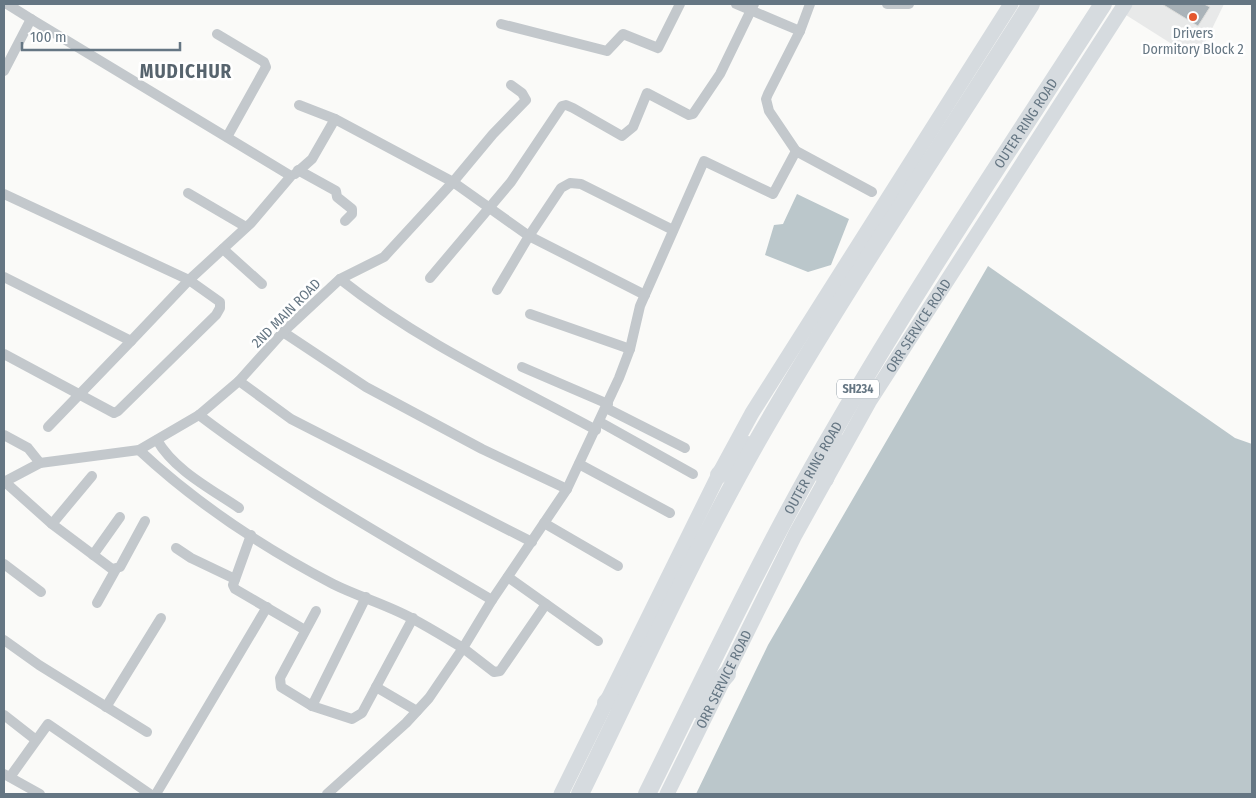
<svg xmlns="http://www.w3.org/2000/svg" width="1256" height="798" viewBox="0 0 1256 798" font-family="'Fira Sans Condensed',sans-serif">
	<style>
		.built { fill: #e8e9e9 }
		.water { fill: #bbc7cb }
		.building { fill: #aab3b9; stroke: #dcdcda }
		.lines { fill: none; stroke-linecap: round; stroke-linejoin: round }
		.minor { stroke: #c3c8cc; stroke-width: 10 }
		.primary { stroke: #d6dbdf; stroke-width: 15 }
		.motorway { stroke: #d6dbdf; stroke-width: 18 }
		.poi-dot { fill: #e4572e; stroke: #fff; stroke-width: 2 }
		.labels { text-anchor: middle; stroke-width: 5; stroke-linejoin: round; paint-order: stroke }
		.shield { fill: #fff; stroke: #939fa8; stroke-width: 1 }
		.shield-label { font-size: 12px; font-weight: bold; fill: #657683 }
		.poi-label { font-size: 14px; fill: #657683; stroke: #fff }
		.street-label { font-size: 14px; fill: #657683; stroke: #fff }
		.district-label { font-size: 19px; font-weight: bold; letter-spacing: 1px; fill: #57646e; stroke: #fff }
	</style>
	<rect width="100%" height="100%" fill="#fafaf8"/>
	<polygon class="built" points="1133,4 1224,4 1207,39 1194,58 1126,15"/>
	<g class="water">
		<polygon points="797,194 849,219 831,265 808,272 765,255 774,225 783,224"/>
		<polygon points="988,266 1235,438 1252,444 1252,794 696,794 768,645"/>
	</g>
	<polygon class="building" points="1162,4 1204,4 1210,7 1198,26"/>
	<g class="lines">
		<g class="minor">
			<polyline points="7,4 31,19"/>
			<polyline points="736,4 800,31"/>
			<polyline points="810,4 800,31 768,94 766,99 769,111 796,151 872,192"/>
			<polyline points="887,4 909,4"/>
			<polyline points="501,24 607,51 623,34 658,48 680,4"/>
			<polyline points="217,34 264,62 266,67 227,137"/>
			<polyline points="4,71 31,19 291,176 251,223 189,280 131,341 4,277"/>
			<polyline points="299,105 335,119 453,182 529,236 645,295"/>
			<polyline points="298,170 336,191 337,197 352,209 352,214 345,221"/>
			<polyline points="295,174 312,159 335,119"/>
			<polyline points="188,193 246,227"/>
			<polyline points="4,194 189,280 220,302 220,308 216,315 118,411 114,413 4,354"/>
			<polyline points="223,249 262,284"/>
			<polyline points="430,278 511,182 562,106 566,105 573,108 622,136 633,127 647,93 689,115 693,114 720,74 754,4"/>
			<path d="M340,279C418,341 509,383 596,430"/>
			<polyline points="497,290 529,236 561,188 570,183 581,184 673,230"/>
			<polyline points="530,314 630,349"/>
			<polyline points="283,332 366,387 482,449 567,489"/>
			<polyline points="522,367 608,404"/>
			<polyline points="239,381 291,419 532,542"/>
			<polyline points="606,408 685,448"/>
			<path d="M199,415C291,485 393,541 492,600"/>
			<polyline points="600,422 693,474"/>
			<polyline points="48,427 131,341"/>
			<polyline points="4,435 28,448 40,463"/>
			<path d="M157,440C174,470 211,489 239,508"/>
			<path d="M139,450C196,503 264,548 333,584C359,597 388,605 413,619C430,628 446,638 463,648L492,600L567,489L619,378L630,349L640,306L704,161L773,194L796,151"/>
			<polyline points="579,464 670,513"/>
			<polyline points="4,482 40,463 139,450 199,415 239,381 283,332 340,279 384,257 453,182 493,134 526,100 522,93 511,85"/>
			<polyline points="5,482 52,524 112,569 120,567 145,521"/>
			<polyline points="544,523 618,566"/>
			<polyline points="52,524 92,476"/>
			<polyline points="251,535 233,585 235,589 305,630"/>
			<polyline points="176,548 191,558 235,579"/>
			<polyline points="93,555 120,517"/>
			<polyline points="4,564 41,592"/>
			<polyline points="508,577 598,641"/>
			<polyline points="97,603 116,569"/>
			<polyline points="316,611 280,678 281,687 312,706 352,719 362,713 413,618"/>
			<polyline points="4,640 39,665 147,732"/>
			<polyline points="376,687 417,711"/>
			<polyline points="312,706 366,597"/>
			<polyline points="106,707 161,618"/>
			<polyline points="4,715 36,740"/>
			<polyline points="4,774 40,794"/>
			<polyline points="10,777 48,724 150,794"/>
			<polyline points="156,794 267,607"/>
			<polyline points="327,794 406,723 429,698 463,648 494,672 500,671 546,604"/>
		</g>
		<g class="primary">
			<polyline points="561,794 720,472 752,413 1011,4"/>
			<path id="s1" d="M667,794L795,535L869,402L1125,4"/>
		</g>
		<g class="motorway">
			<polyline points="719,475 748,445"/>
			<polyline points="825,479 835,441"/>
			<polyline points="606,703 632,676"/>
			<polyline points="696,709 727,674"/>
			<path d="M580,794C638,675 693,554 759,438C844,290 940,148 1031,4"/>
			<path id="s2" d="M647,794C708,671 766,546 836,427C919,283 1013,144 1103,4"/>
		</g>
	</g>
	<circle class="poi-dot" cx="1193" cy="17" r="5"/>
	<g class="labels">
		<rect class="shield" x="837" y="379.5" width="42" height="19" rx="4"/>
		<g class="shield-label">
			<text x="858" y="393">SH234</text>
		</g>
		<g class="poi-label">
			<text x="1193" y="38">Drivers<tspan x="1193" dy="16">Dormitory Block 2</tspan></text>
		</g>
		<g class="street-label">
			<text dy="5" stroke="none"><textPath href="#s2" startOffset="771">OUTER RING ROAD</textPath></text>
			<text transform="translate(286 313) rotate(-45)" y="5">2ND MAIN ROAD</text>
			<text dy="5" stroke="none"><textPath href="#s1" startOffset="532">ORR SERVICE ROAD</textPath></text>
			<text dy="5" stroke="none"><textPath href="#s2" startOffset="366">OUTER RING ROAD</textPath></text>
			<text dy="5" stroke="none"><textPath href="#s1" startOffset="128">ORR SERVICE ROAD</textPath></text>
		</g>
		<g class="district-label">
			<text x="186" y="78">MUDICHUR</text>
		</g>
	</g>
	<rect width="1256" height="798" fill="none" stroke="#657683" stroke-width="10"/>
	<path d="M22 42v8h158v-8" fill="none" stroke="#657683" stroke-width="2.5"/>
	<text x="30" y="42" font-size="15" fill="#657683" stroke="#ffffff" stroke-width="4" paint-order="stroke">100 m</text>
</svg>
